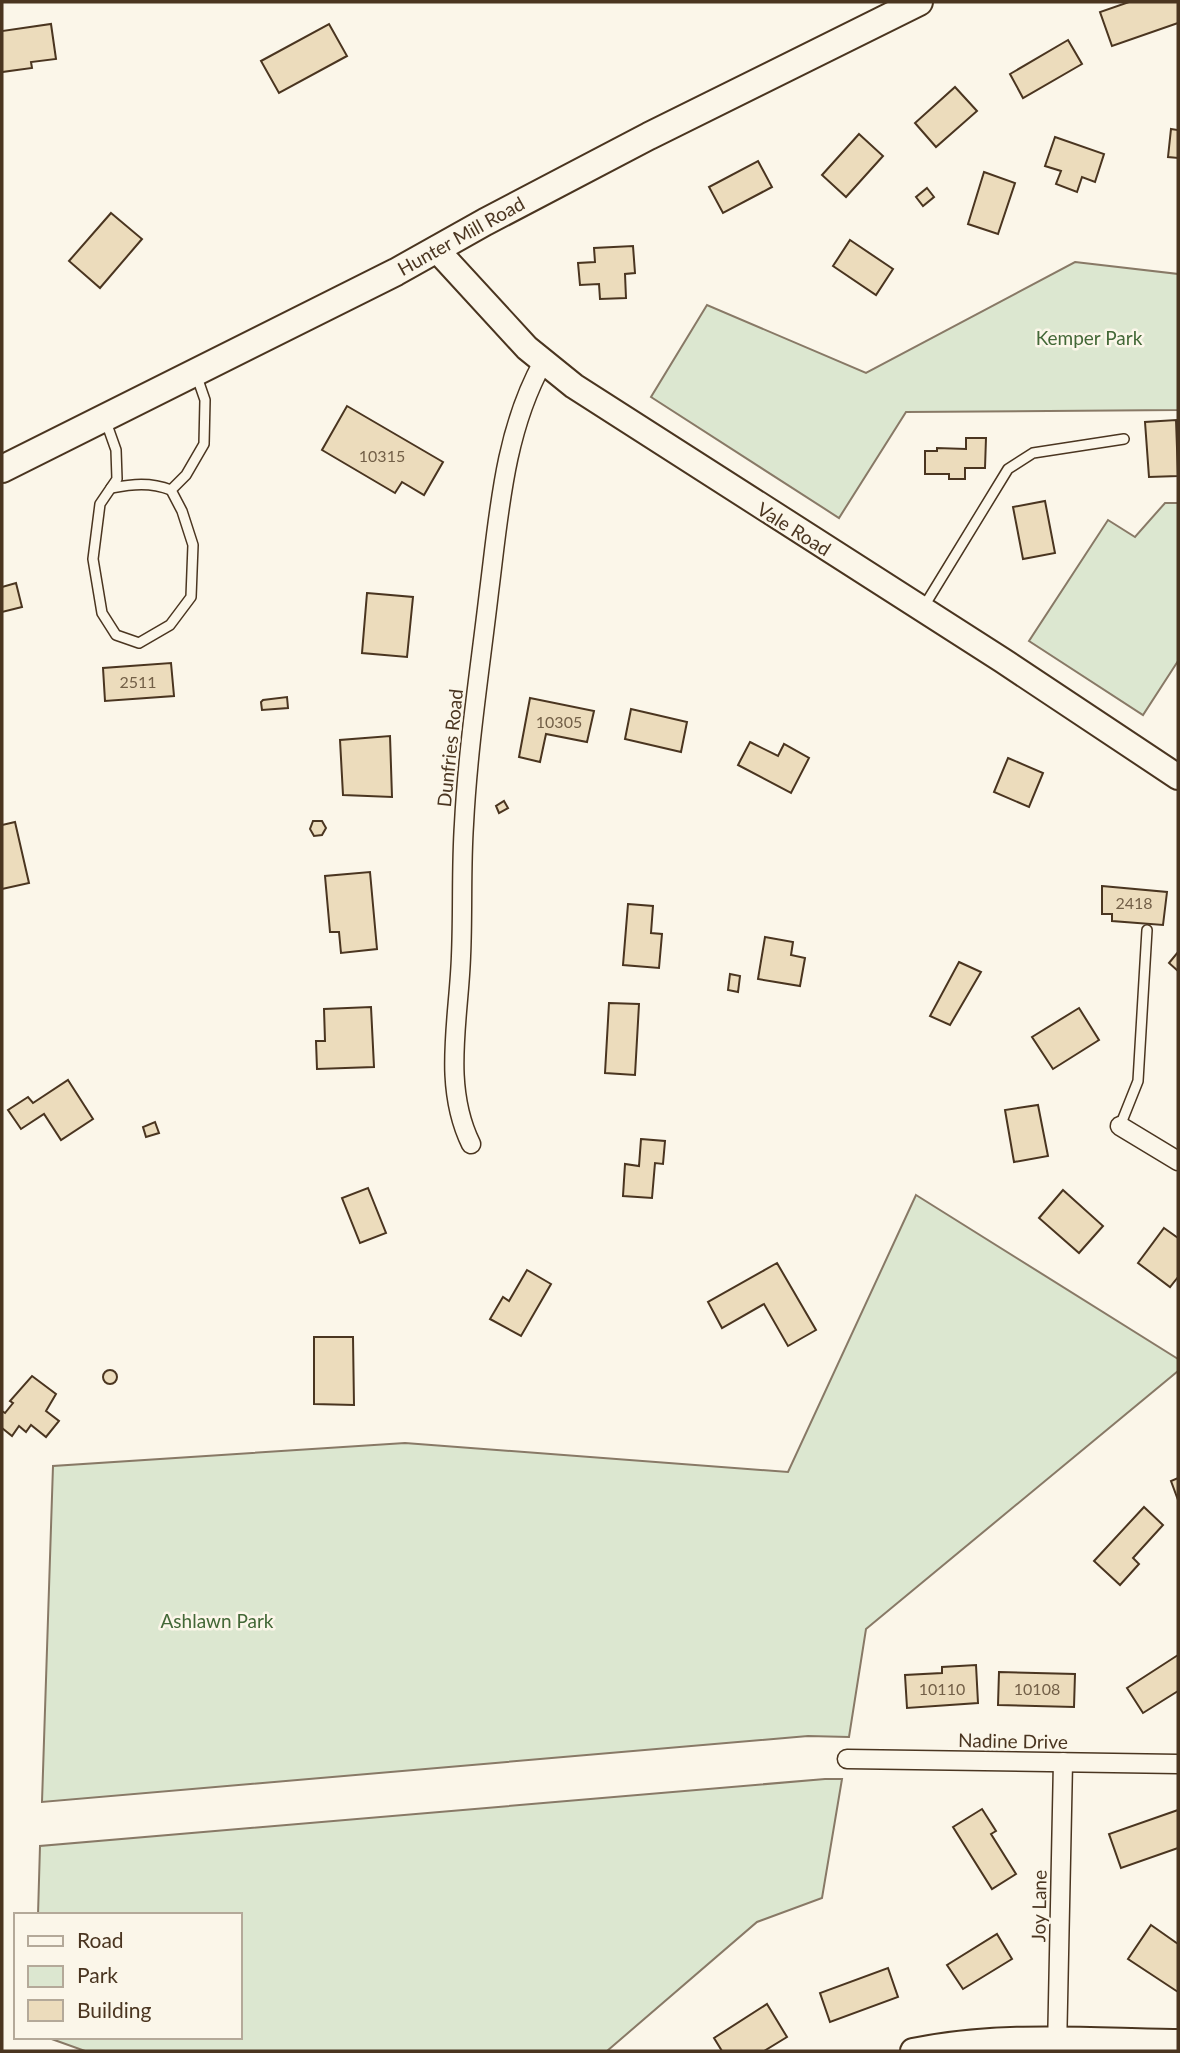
<svg xmlns="http://www.w3.org/2000/svg" width="1180" height="2053" viewBox="0 0 1180 2053" font-family="Lato,sans-serif">
	<style>
		.green { fill: #dce7d0; stroke: #887966; stroke-width: 2 }
		.building { fill: #ecdcbc; stroke: #4a3520; stroke-width: 2 }
		.lines { fill: none; stroke-linecap: round; stroke-linejoin: round }
		.lane-casing { stroke: #4a3520; stroke-width: 12 }
		.street-casing { stroke: #4a3520; stroke-width: 21 }
		.secondary-casing { stroke: #4a3520; stroke-width: 28 }
		.primary-casing { stroke: #4a3520; stroke-width: 30 }
		.lane { stroke: #fbf6e9; stroke-width: 9 }
		.street { stroke: #fbf6e9; stroke-width: 18 }
		.secondary { stroke: #fbf6e9; stroke-width: 24 }
		.primary { stroke: #fbf6e9; stroke-width: 26 }
		.labels { text-anchor: middle; stroke-width: 5; stroke-linejoin: round; paint-order: stroke }
		.number-label { font-size: 16px; fill: #725f47 }
		.street-label { font-size: 19px; fill: #4a3520; stroke: #fbf6e9 }
		.park-label { font-size: 19px; fill: #436837; stroke: #fbf6e9 }
	</style>
	<rect width="100%" height="100%" fill="#fbf6e9"/>
	<g class="green">
		<polygon points="1075,262 1178,274 1178,410 906,412 839,518 651,397 707,305 866,373"/>
		<polygon points="1165,503 1178,503 1178,661 1143,715 1029,641 1108,520 1135,537"/>
		<polygon points="916,1195 1178,1359 1178,1371 866,1629 849,1737 808,1736 42,1802 53,1466 405,1443 788,1472"/>
		<polygon points="825,1779 842,1779 822,1898 757,1922 607,2051 85,2051 46,2037 240,2037 240,1915 38,1915 40,1846"/>
	</g>
	<g class="building">
		<polygon points="1129,2 1178,2 1178,23 1112,46 1100,12"/>
		<polygon points="51,24 56,59 31,62 32,68 2,72 2,31"/>
		<polygon points="329,24 347,56 279,93 261,61"/>
		<polygon points="1068,40 1082,64 1023,98 1010,74"/>
		<polygon points="955,87 977,111 936,147 915,123"/>
		<polygon points="1171,129 1178,130 1178,158 1168,157"/>
		<polygon points="859,134 883,156 846,197 822,175"/>
		<polygon points="1055,137 1104,154 1095,182 1082,177 1077,192 1056,184 1061,171 1045,166"/>
		<polygon points="758,161 772,187 723,213 709,187"/>
		<polygon points="984,172 1015,183 998,234 968,224"/>
		<polygon points="927,188 934,197 923,206 916,197"/>
		<polygon points="111,213 142,239 100,288 69,261"/>
		<polygon points="850,240 893,269 876,295 833,266"/>
		<polygon points="633,246 635,273 625,274 626,298 600,299 599,284 580,285 578,263 595,262 594,248"/>
		<polygon points="347,406 443,462 424,495 402,482 395,493 322,450"/>
		<polygon points="1176,420 1178,476 1149,477 1145,422"/>
		<polygon points="966,438 986,438 985,468 965,468 965,479 949,479 949,474 925,474 925,451 937,451 937,448 966,449"/>
		<polygon points="1045,501 1055,553 1023,559 1013,507"/>
		<polygon points="16,583 22,607 2,612 2,587"/>
		<polygon points="367,593 413,597 407,657 362,653"/>
		<polygon points="171,663 174,696 105,701 103,668"/>
		<polygon points="287,697 288,708 262,710 261,702 263,700"/>
		<polygon points="530,698 594,711 587,742 546,734 540,762 519,757"/>
		<polygon points="631,709 687,722 681,752 625,739"/>
		<polygon points="390,736 392,797 343,795 340,740"/>
		<polygon points="750,742 778,756 784,744 809,758 791,793 738,765"/>
		<polygon points="1008,758 1043,773 1029,807 994,792"/>
		<polygon points="504,801 508,808 499,813 496,806"/>
		<polygon points="313,821 322,821 326,828 322,835 314,836 310,829"/>
		<polygon points="15,822 29,883 2,889 2,825"/>
		<polygon points="370,872 377,949 341,953 339,932 330,932 325,876"/>
		<polygon points="1102,886 1167,892 1163,925 1112,921 1112,914 1102,914"/>
		<polygon points="628,904 653,906 651,933 662,934 659,968 623,965"/>
		<polygon points="765,937 793,942 791,955 805,958 800,986 758,979"/>
		<polygon points="1178,952 1178,971 1169,963"/>
		<polygon points="959,962 981,972 950,1025 930,1016"/>
		<polygon points="730,974 740,976 738,992 728,990"/>
		<polygon points="609,1003 639,1004 635,1075 605,1073"/>
		<polygon points="371,1007 374,1067 317,1069 316,1041 325,1041 324,1009"/>
		<polygon points="1079,1008 1099,1040 1053,1069 1032,1037"/>
		<polygon points="68,1080 93,1119 61,1140 44,1114 21,1129 8,1110 28,1097 33,1103"/>
		<polygon points="1038,1105 1048,1156 1014,1162 1005,1110"/>
		<polygon points="155,1122 159,1133 146,1137 143,1127"/>
		<polygon points="641,1139 665,1141 663,1164 655,1163 652,1198 623,1196 625,1164 639,1166"/>
		<polygon points="368,1188 386,1233 360,1243 342,1198"/>
		<polygon points="1063,1190 1103,1226 1079,1253 1039,1218"/>
		<polygon points="1164,1228 1178,1238 1178,1277 1170,1287 1138,1263"/>
		<polygon points="777,1263 816,1330 788,1346 764,1304 722,1328 708,1302"/>
		<polygon points="527,1270 551,1284 521,1336 490,1319 503,1297 509,1301"/>
		<polygon points="314,1337 353,1337 354,1405 314,1404"/>
		<circle cx="110" cy="1377" r="7"/>
		<polygon points="32,1376 56,1394 46,1411 59,1421 46,1437 31,1425 26,1432 19,1426 12,1436 2,1428 2,1411 5,1413 13,1403 10,1401"/>
		<polygon points="1178,1478 1178,1500 1171,1481"/>
		<polygon points="1144,1507 1163,1525 1133,1558 1139,1564 1120,1585 1094,1561"/>
		<polygon points="1178,1655 1178,1691 1143,1713 1127,1688"/>
		<polygon points="976,1665 978,1703 907,1708 905,1675 942,1673 942,1667"/>
		<polygon points="999,1672 1075,1674 1074,1707 998,1705"/>
		<polygon points="982,1809 996,1831 991,1834 1016,1874 992,1889 953,1827"/>
		<polygon points="1178,1810 1178,1848 1121,1868 1109,1834"/>
		<polygon points="1151,1925 1178,1944 1178,1992 1128,1959"/>
		<polygon points="997,1934 1012,1959 963,1989 947,1965"/>
		<polygon points="888,1968 898,1997 830,2022 820,1993"/>
		<polygon points="767,2004 787,2037 764,2051 722,2051 714,2038"/>
	</g>
	<g class="lines">
		<defs>
			<g id="lane">
				<polyline points="105,419 116,450 117,479 100,504 93,559 102,613 116,635 139,643 170,625 191,597 193,545 182,511 171,490 186,475 204,444 205,400 196,374"/>
				<path d="M111,488C133,484 150,482 171,490"/>
				<polyline points="923,608 1008,469 1033,453 1124,439"/>
				<polyline points="1120,1126 1138,1081 1147,930"/>
			</g>
			<g id="street">
				<polyline points="1120,1126 1178,1161"/>
				<path d="M471,1144C442,1085 459,1019 461,956C463,912 461,868 464,824C468,746 480,669 489,592C499,514 504,432 543,362"/>
				<polyline points="847,1759 1178,1764"/>
				<polyline points="1057,2051 1063,1762"/>
			</g>
			<g id="secondary">
				<polyline points="436,249 527,348 574,386 1002,660 1178,777"/>
				<path d="M913,2051C1000,2033 1090,2041 1178,2042"/>
			</g>
			<polyline id="primary" points="2,469 396,272 485,222 649,136 919,2"/>
		</defs>
		<use href="#lane" class="lane-casing"/>
		<use href="#street" class="street-casing"/>
		<use href="#secondary" class="secondary-casing"/>
		<use href="#primary" class="primary-casing"/>
		<use href="#lane" class="lane"/>
		<use href="#street" class="street"/>
		<use href="#secondary" class="secondary"/>
		<use href="#primary" class="primary"/>
	</g>
	<g class="labels">
		<g class="number-label">
			<text x="382" y="462">10315</text>
			<text x="138" y="688">2511</text>
			<text x="559" y="728">10305</text>
			<text x="1134" y="909">2418</text>
			<text x="942" y="1695">10110</text>
			<text x="1037" y="1695">10108</text>
		</g>
		<g class="street-label">
			<text transform="translate(461 236) rotate(-29)" y="7">Hunter Mill Road</text>
			<text transform="translate(794 529) rotate(32)" y="7">Vale Road</text>
			<text transform="translate(450 748) rotate(-84)" y="7">Dunfries Road</text>
			<text transform="translate(1013 1741) rotate(1)" y="7">Nadine Drive</text>
			<text transform="translate(1039 1906) rotate(-89)" y="7">Joy Lane</text>
		</g>
		<g class="park-label">
			<text x="1089" y="345">Kemper Park</text>
			<text x="217" y="1628">Ashlawn Park</text>
		</g>
	</g>
	<rect width="1180" height="2053" fill="none" stroke="#4a3520" stroke-width="7"/>
	<rect x="14" y="1913" width="228" height="126" fill="#fbf6e9" stroke="#b4a999" stroke-width="2"/>
	<rect x="28" y="1936" width="35" height="10" fill="#fbf6e9" stroke="#b4a999" stroke-width="2"/>
	<text x="77" y="1948" font-size="21" fill="#4a3520">Road</text>
	<rect x="28" y="1966" width="35" height="21" fill="#dce7d0" stroke="#b4a999" stroke-width="2"/>
	<text x="77" y="1983" font-size="21" fill="#4a3520">Park</text>
	<rect x="28" y="2000" width="35" height="21" fill="#ecdcbc" stroke="#b4a999" stroke-width="2"/>
	<text x="77" y="2018" font-size="21" fill="#4a3520">Building</text>
</svg>
